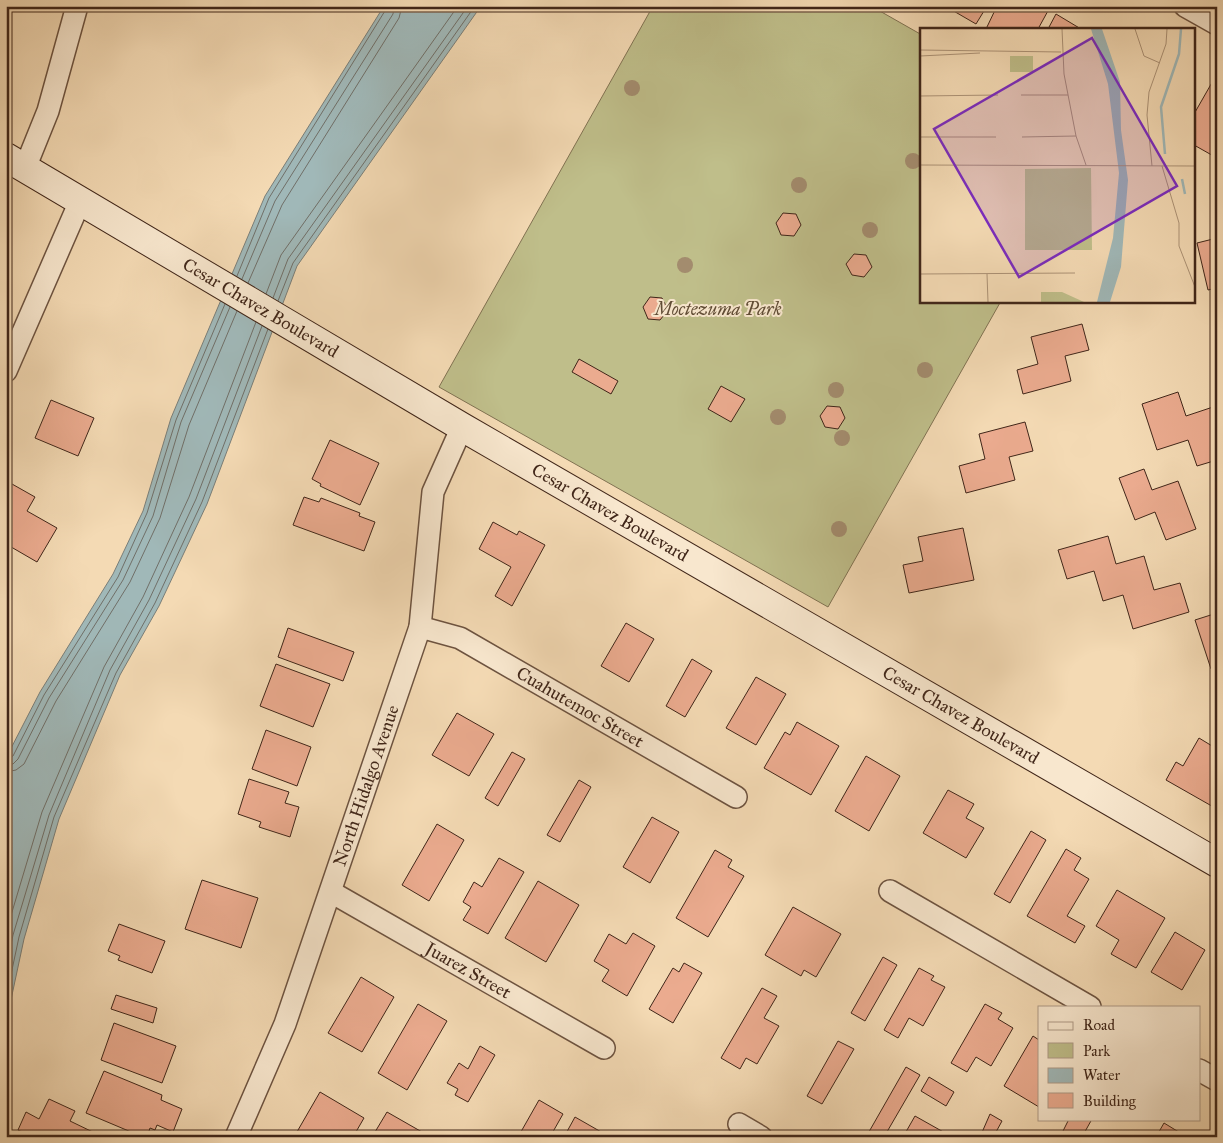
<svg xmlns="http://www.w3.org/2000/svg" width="1223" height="1143" viewBox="0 0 1223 1143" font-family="'IM FELL Great Primer',serif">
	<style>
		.green { fill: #bfbe8a; stroke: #807252 }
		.water { fill: #a0b8b8; stroke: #7a7e78 }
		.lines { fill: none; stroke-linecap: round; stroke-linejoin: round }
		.shore { stroke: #706f68; stroke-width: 1 }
		.building { fill: #ebab8f; stroke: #402619 }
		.street-casing { stroke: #6d5340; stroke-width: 24 }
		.secondary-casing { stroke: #402619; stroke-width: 30 }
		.street { stroke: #f8e7ce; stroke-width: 21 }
		.secondary { stroke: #f8e7ce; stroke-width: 28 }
		.tree { fill: #a38c6e }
		.labels { text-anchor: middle; stroke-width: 4; stroke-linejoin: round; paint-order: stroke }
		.street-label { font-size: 18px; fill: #402619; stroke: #f8e7ce }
		.park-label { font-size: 18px; font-style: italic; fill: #604c35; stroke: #f8e7ce }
		.inset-river { fill: none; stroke: #a0b8b8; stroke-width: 2.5 }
		.inset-road { fill: none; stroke: #ac9276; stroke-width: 1 }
		.view { fill: #7b2cbf; fill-opacity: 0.15; stroke: #7b2cbf; stroke-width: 2.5 }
		.inset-edge { fill: none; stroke: #402619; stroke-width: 2.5 }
	</style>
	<rect width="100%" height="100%" fill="#f4dab4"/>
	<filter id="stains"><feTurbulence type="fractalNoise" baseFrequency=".004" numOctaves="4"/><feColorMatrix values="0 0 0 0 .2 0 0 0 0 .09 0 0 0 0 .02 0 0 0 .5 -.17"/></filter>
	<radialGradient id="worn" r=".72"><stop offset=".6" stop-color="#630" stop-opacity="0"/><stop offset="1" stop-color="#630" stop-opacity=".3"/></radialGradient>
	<polygon class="green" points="653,6 871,6 922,35 922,301 1001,301 828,607 439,387"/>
	<polygon class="water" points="384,6 481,6 297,266 207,504 159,606 120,675 59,819 24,939 6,1023 6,758 40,692 113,574 143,511 171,418 265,196"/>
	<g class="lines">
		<g class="shore">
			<polyline points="237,276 269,198 388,6"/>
			<polyline points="242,279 275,201 393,14 394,6"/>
			<polyline points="248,283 282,205 399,18 402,6"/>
			<polyline points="266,294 281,255 458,6"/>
			<polyline points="273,298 288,259 468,6"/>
			<polyline points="278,301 293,263 475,6"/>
			<polyline points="6,759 13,756 44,695 118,577 147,513 176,420 225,304"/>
			<polyline points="6,765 13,764 18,759 49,698 123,580 153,516 181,422 230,307"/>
			<polyline points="6,772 16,770 24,764 56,701 130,582 160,518 189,425 237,311"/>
			<polyline points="6,932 42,812 104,667 143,597 189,497 256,322"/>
			<polyline points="6,968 13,935 49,815 110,670 149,600 196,499 262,326"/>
			<polyline points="6,998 19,937 54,817 116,673 155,603 202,502 268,329"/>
		</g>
	</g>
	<g class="building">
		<polygon points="945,6 987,6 976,24"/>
		<polygon points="997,6 1045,6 1049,9 1038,29 986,29"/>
		<polygon points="1056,14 1081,29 1048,29"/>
		<polygon points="1214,79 1217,81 1217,158 1194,145 1194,114"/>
		<polygon points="783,213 796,214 801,225 794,236 781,235 776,223"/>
		<polygon points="1217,238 1217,288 1208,290 1197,243"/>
		<polygon points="854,254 866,255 872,267 864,277 852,275 846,264"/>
		<polygon points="650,297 662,298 668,310 660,320 648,319 643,307"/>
		<polygon points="1082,324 1089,350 1065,356 1071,381 1023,394 1017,370 1038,364 1031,337"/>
		<polygon points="579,359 618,381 611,394 572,372"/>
		<polygon points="721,386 745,399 731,422 708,409"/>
		<polygon points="1178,392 1186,416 1213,407 1217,418 1217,460 1197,466 1188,440 1157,450 1142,404"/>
		<polygon points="51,400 94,418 78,456 35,438"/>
		<polygon points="827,406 840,407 845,418 838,429 825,427 820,416"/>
		<polygon points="1025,422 1033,451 1009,457 1015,480 966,493 959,466 985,459 979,434"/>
		<polygon points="330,440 379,463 360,505 320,486 321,484 312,479"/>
		<polygon points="1144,469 1152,490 1178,481 1196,529 1166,540 1155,512 1135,520 1119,478"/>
		<polygon points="12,484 35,497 27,511 57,528 37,562 6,544 6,495"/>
		<polygon points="304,497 319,502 321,498 360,513 359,516 375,522 364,551 293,525"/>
		<polygon points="493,522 517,535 519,531 545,545 512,606 495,596 511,567 479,549"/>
		<polygon points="963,528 974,580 909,593 903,565 923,561 918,537"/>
		<polygon points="1108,536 1116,564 1144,556 1154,590 1180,583 1189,612 1133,629 1123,595 1103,601 1094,571 1067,579 1058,550"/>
		<polygon points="1217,613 1217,667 1211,669 1195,620"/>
		<polygon points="626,623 654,639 629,682 601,666"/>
		<polygon points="288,628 354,652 343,681 278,657"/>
		<polygon points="692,659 712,671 685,717 666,706"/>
		<polygon points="276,664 330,684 313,727 260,706"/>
		<polygon points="756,677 786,694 756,745 726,728"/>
		<polygon points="457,713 494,734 469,776 432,755"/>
		<polygon points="797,722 839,746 811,795 764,768 785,732 790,735"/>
		<polygon points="266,730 311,747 297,786 252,769"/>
		<polygon points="1199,738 1217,749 1217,809 1166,780 1176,762 1183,766"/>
		<polygon points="512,752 525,759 498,806 485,798"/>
		<polygon points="866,756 900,776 869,831 835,811"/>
		<polygon points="249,779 289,792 285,803 299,807 290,837 259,827 261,822 238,814"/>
		<polygon points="579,780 591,787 560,842 547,835"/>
		<polygon points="948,790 974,804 966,818 984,828 966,858 923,833"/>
		<polygon points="652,817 679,832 650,883 623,867"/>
		<polygon points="437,824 464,840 429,901 402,885"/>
		<polygon points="1031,831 1046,840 1010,903 994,894"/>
		<polygon points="1066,849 1081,858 1074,870 1089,879 1067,916 1085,926 1075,943 1027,916"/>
		<polygon points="715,850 732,860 728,867 744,876 708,937 676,918"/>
		<polygon points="499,858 524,872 488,934 463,920 471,907 463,902 474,882 482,887"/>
		<polygon points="202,880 258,898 241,948 185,929"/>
		<polygon points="538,881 579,905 546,962 505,938"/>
		<polygon points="1117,890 1165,918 1136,968 1111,954 1119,940 1096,926"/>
		<polygon points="793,907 841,934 816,977 804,970 801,976 765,955"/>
		<polygon points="119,924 165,941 152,973 118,960 120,956 108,951"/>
		<polygon points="1175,932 1205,950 1182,990 1151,972"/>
		<polygon points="633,933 655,946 627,996 602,981 609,970 594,961 609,934 626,944"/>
		<polygon points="883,957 897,965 865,1021 851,1013"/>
		<polygon points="684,963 702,973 673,1023 649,1009 673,968 679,972"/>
		<polygon points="919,968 934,976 931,980 945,987 923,1026 909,1018 898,1038 884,1030"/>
		<polygon points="361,977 394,997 362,1052 328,1033"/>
		<polygon points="762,988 777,996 764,1018 779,1026 757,1064 746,1058 740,1069 721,1058"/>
		<polygon points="116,995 157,1008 153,1023 111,1009"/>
		<polygon points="418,1004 447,1021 407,1090 378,1073"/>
		<polygon points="985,1004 1002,1013 998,1019 1013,1028 991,1066 976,1057 967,1072 951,1063"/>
		<polygon points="114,1023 176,1046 162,1083 101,1060"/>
		<polygon points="1033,1036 1039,1040 1039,1107 1004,1086"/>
		<polygon points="838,1041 854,1049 822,1104 807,1096"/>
		<polygon points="480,1046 495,1055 468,1102 455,1095 458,1089 447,1083 459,1063 468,1069"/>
		<polygon points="906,1067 920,1075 884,1137 866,1137"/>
		<polygon points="104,1071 162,1095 161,1100 182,1109 173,1132 157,1125 155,1130 150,1128 147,1137 143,1137 86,1113"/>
		<polygon points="929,1077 954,1092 946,1106 921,1091"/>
		<polygon points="320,1092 364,1118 353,1137 294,1137"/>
		<polygon points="49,1099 75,1111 70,1121 99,1135 99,1137 32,1137 18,1130 26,1112 39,1119"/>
		<polygon points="539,1100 563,1114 550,1137 518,1137"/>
		<polygon points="387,1112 429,1136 429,1137 372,1137"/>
		<polygon points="990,1114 1002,1121 996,1132 1000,1134 999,1137 980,1137"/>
		<polygon points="915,1116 947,1134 945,1137 903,1137"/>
		<polygon points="575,1117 603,1133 600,1137 564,1137"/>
		<polygon points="1069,1119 1092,1119 1082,1137 1060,1137"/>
		<polygon points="1164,1123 1187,1137 1156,1137"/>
	</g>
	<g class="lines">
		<defs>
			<g id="street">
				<polyline points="1185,6 1217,24"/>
				<polyline points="25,168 48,111 77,6"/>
				<polyline points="6,371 81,199"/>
				<path id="s1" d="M420,627L460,638L736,797"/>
				<polyline points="890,891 1090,1007"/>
				<path id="s2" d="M331,892L604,1048"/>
				<polyline points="1199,1070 1217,1080"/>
				<polyline points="739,1124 761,1137"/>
				<path id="s3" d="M236,1137L285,1024L420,627L433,492L462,427"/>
			</g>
			<g id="secondary">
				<path id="s4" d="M6,157L462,427L1217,863"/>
			</g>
		</defs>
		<use href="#street" class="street-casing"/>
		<use href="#secondary" class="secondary-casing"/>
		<use href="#street" class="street"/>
		<use href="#secondary" class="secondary"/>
	</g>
	<g class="tree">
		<circle cx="632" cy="88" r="8"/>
		<circle cx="913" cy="161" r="8"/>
		<circle cx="799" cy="185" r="8"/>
		<circle cx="870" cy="230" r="8"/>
		<circle cx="685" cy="265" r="8"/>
		<circle cx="925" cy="370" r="8"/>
		<circle cx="836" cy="390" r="8"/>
		<circle cx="778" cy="417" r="8"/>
		<circle cx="842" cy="438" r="8"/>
		<circle cx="839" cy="529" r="8"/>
	</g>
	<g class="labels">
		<g class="street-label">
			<text dy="6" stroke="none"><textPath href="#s4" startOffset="296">Cesar Chavez Boulevard</textPath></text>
			<text dy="6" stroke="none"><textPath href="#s4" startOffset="701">Cesar Chavez Boulevard</textPath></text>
			<text dy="6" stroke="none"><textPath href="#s1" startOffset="180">Cuahutemoc Street</textPath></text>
			<text dy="6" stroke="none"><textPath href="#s4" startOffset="1106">Cesar Chavez Boulevard</textPath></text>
			<text dy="6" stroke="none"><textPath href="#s3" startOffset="375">North Hidalgo Avenue</textPath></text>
			<text dy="6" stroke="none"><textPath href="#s2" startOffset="158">Juarez Street</textPath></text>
		</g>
		<g class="park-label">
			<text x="718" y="315">Moctezuma Park</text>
		</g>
	</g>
	<g transform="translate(920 28)">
		<rect width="275" height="275" fill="#f4dab4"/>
		<path d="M90,28H113V44H90ZM171,140L172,222H105V141ZM121,264H142L164,274H121Z" fill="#bfbe8a"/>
		<path d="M171,1H182L200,54L201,102L208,152L201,239L190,274H177L193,210L199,145L188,56Z" fill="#a0b8b8"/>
		<path class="inset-river" d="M245,126L241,79L259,26L261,1M262,151L265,166"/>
		<path class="inset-road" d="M142,1L144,46L156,108L166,137M215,1L224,28L240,35M0,22L141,24M0,28L60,25M101,67H148M0,68L78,67M0,109H76M102,109L156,108M0,137L275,138M232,138L227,87L229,64L246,16L247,1M242,138L259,195V218L275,259M0,246L155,245M67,246L68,274"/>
		<path class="view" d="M172,10L257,158L99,249L14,101Z"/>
		<rect width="275" height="275" class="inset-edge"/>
	</g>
	<rect width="1223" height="1143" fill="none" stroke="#f4dab4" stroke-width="25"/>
	<rect x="8" y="8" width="1208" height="1128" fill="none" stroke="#402619" stroke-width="2.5"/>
	<rect x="12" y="12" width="1198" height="1118" fill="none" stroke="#402619"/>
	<rect x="1038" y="1006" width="162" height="115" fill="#f8e7ce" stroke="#ae9a86"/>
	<rect x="1048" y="1022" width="25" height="8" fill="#f8e7ce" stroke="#ae9a86"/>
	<text x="1083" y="1030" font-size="15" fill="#402619">Road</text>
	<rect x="1048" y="1043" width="25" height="15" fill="#bfbe8a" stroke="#ae9a86"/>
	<text x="1083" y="1056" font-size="15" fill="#402619">Park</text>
	<rect x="1048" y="1068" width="25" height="15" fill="#a0b8b8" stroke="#ae9a86"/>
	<text x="1083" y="1080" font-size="15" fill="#402619">Water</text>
	<rect x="1048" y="1093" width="25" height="15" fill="#ebab8f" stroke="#ae9a86"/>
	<text x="1083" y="1106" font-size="15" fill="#402619">Building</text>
	<rect width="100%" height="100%" filter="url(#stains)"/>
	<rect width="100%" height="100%" fill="url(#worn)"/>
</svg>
